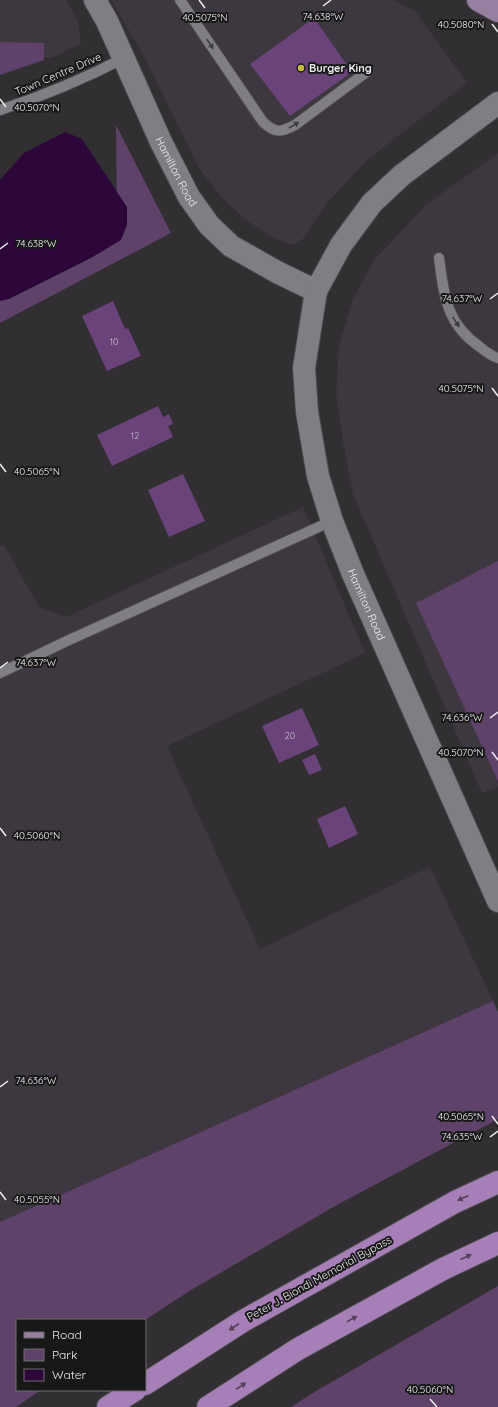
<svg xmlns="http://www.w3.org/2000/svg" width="498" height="1407" viewBox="0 0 498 1407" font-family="Quicksand,sans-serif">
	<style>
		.built { fill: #3d373f }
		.green { fill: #5e426a }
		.water { fill: #2d073a }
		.building { fill: #6a437a }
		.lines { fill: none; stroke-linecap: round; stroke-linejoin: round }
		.lane-casing { stroke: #4c4b4d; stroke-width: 12 }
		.secondary-casing { stroke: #4c4b4d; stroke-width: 24 }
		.primary-casing { stroke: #4c4b4d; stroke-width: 24 }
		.highway-casing { stroke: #4c4b4d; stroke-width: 24 }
		.lane { stroke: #807e82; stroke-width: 10 }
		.secondary { stroke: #807e82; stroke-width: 22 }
		.primary { stroke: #977fa2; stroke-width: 22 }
		.highway { stroke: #a77fb8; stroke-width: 22 }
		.oneway { fill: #3d3c3e }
		.oneway2 { fill: #524159 }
		.ticks { fill: none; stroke: #edecee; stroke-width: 1.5 }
		.poi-dot { fill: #c5bc3d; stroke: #191819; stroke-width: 1.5 }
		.labels { text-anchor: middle; stroke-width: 4; stroke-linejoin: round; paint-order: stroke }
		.number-label { font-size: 9px; fill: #ccc2d1 }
		.poi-label { font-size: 11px; font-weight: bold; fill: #edecee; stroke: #191819; text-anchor: start }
		.street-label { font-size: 11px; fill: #edecee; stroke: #191819 }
		.ticks-label { font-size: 10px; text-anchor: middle; fill: #edecee; stroke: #191819; stroke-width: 4; stroke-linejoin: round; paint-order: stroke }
	</style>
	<rect width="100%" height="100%" fill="#312f32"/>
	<g class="built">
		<polygon points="0,0 66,0 78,21 81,43 51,58 0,55"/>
		<polygon points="111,0 394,0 415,11 467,83 367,160 326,204 303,239 291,245 272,237 246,220 222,198 199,168 141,51"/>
		<polygon points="498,153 498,787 482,793 353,494 343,442 336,394 339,346 352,301 374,260 426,205"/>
		<polygon points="303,507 365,653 167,746 260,949 430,867 493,1001 0,1222 0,546 4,545 39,607 66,617"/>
	</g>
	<g class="green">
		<polygon points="0,42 44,43 44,60 0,75"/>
		<polygon points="116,125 171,233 0,323 0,296 117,232"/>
		<polygon points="498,561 498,781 416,603"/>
		<polygon points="493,1001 498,1012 498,1119 335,1206 191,1290 145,1320 17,1320 17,1390 41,1390 16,1407 0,1407 0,1222"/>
		<polygon points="498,1286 498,1407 291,1407 316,1391"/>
	</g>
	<polygon class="water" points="65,132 82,139 127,207 127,225 121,240 91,258 9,299 0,301 0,180 24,153"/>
	<g class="building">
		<polygon points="314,18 352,72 290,116 250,64"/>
		<polygon points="113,301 125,329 128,328 141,356 107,371 82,316"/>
		<polygon points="158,406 163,417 169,414 173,424 168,426 173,437 112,466 97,435"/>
		<polygon points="183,474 205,521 169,537 148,490"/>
		<polygon points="302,708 319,745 279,763 262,726"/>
		<polygon points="315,754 322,770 309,775 302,760"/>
		<polygon points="345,806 358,834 329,848 317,819"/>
	</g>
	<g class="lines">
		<defs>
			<g id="lane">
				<path d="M180,0L263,122C275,133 280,133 295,125L368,71"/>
				<path d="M0,110C43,96 84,79 124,58"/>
				<path d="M439,258C444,295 446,324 480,347C486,352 491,356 498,358"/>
				<polyline points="0,673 69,640 332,521"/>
			</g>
			<g id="secondary">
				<path id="s1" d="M95,0L107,21L161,142L189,197L209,225L231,246L277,272L316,291"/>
				<path id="s2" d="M498,103L402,175L372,203L341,245L316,291L304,368L307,412L318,476L332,521L353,574L498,901"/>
			</g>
			<polyline id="primary" points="478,0 498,11"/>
			<g id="highway">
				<polyline points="145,1384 243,1321 455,1202 498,1182"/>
				<polyline points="108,1407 135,1390"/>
				<polyline points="208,1407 298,1349 443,1269 498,1243"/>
			</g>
		</defs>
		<use href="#lane" class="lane-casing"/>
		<use href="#secondary" class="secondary-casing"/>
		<use href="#primary" class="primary-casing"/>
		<use href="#highway" class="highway-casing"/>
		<use href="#lane" class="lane"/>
		<use href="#secondary" class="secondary"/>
		<use href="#primary" class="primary"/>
		<use href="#highway" class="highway"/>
	</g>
	<defs><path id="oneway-solid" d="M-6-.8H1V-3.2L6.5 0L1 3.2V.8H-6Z"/></defs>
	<g class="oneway">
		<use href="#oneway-solid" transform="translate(210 44) rotate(56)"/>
		<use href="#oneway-solid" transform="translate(294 125) rotate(-31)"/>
		<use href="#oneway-solid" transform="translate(456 322) rotate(57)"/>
	</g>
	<g class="oneway2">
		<use href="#oneway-solid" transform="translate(463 1198) rotate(155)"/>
		<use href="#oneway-solid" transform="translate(466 1257) rotate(-25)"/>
		<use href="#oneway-solid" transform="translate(352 1319) rotate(-29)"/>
		<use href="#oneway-solid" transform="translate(234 1327) rotate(147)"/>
		<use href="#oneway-solid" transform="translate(241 1386) rotate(-33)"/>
	</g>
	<path class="ticks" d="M199,0L205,8M323,6L331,0M492,24L498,32M0,99L6,107M0,249L8,243M490,299L498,293M492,388L498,396M0,464L6,472M0,668L8,662M490,718L498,712M492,752L498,760M0,828L6,836M0,1087L8,1081M492,1116L498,1124M490,1137L498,1131M0,1192L6,1200M430,1399L437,1407"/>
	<circle class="poi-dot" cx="301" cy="68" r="4"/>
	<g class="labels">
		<g class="number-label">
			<text x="114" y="345">10</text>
			<text x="135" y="439">12</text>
			<text x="290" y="739">20</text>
		</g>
		<g class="poi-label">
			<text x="309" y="72">Burger King</text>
		</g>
		<g class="street-label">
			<text transform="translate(58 74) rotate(-23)" y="4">Town Centre Drive</text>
			<text dy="4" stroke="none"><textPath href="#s1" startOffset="190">Hamilton Road</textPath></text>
			<text dy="4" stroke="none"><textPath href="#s2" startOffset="590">Hamilton Road</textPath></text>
			<text transform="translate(319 1278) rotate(-29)" y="4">Peter J. Biondi Memorial Bypass</text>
		</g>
	</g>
	<g class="ticks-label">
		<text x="323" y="20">74.638°W</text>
		<text x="205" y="21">40.5075°N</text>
		<text x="461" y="28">40.5080°N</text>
		<text x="37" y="111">40.5070°N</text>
		<text x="36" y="247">74.638°W</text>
		<text x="462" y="302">74.637°W</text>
		<text x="461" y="392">40.5075°N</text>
		<text x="37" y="475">40.5065°N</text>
		<text x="36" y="666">74.637°W</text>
		<text x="462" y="721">74.636°W</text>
		<text x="461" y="756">40.5070°N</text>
		<text x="37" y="839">40.5060°N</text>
		<text x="36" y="1084">74.636°W</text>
		<text x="461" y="1120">40.5065°N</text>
		<text x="462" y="1140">74.635°W</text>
		<text x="37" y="1203">40.5055°N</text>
		<text x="430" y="1393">40.5060°N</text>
	</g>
	<rect x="16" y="1319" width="130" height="72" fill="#191819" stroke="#6e6d6e"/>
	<rect x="24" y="1332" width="20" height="6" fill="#977fa2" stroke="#6e6d6e"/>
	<text x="52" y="1339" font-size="12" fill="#edecee">Road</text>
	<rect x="24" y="1349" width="20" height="12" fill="#5e426a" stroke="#6e6d6e"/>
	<text x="52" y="1359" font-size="12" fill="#edecee">Park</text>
	<rect x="24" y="1369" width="20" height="12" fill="#2d073a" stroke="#6e6d6e"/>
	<text x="52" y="1379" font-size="12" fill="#edecee">Water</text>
</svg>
